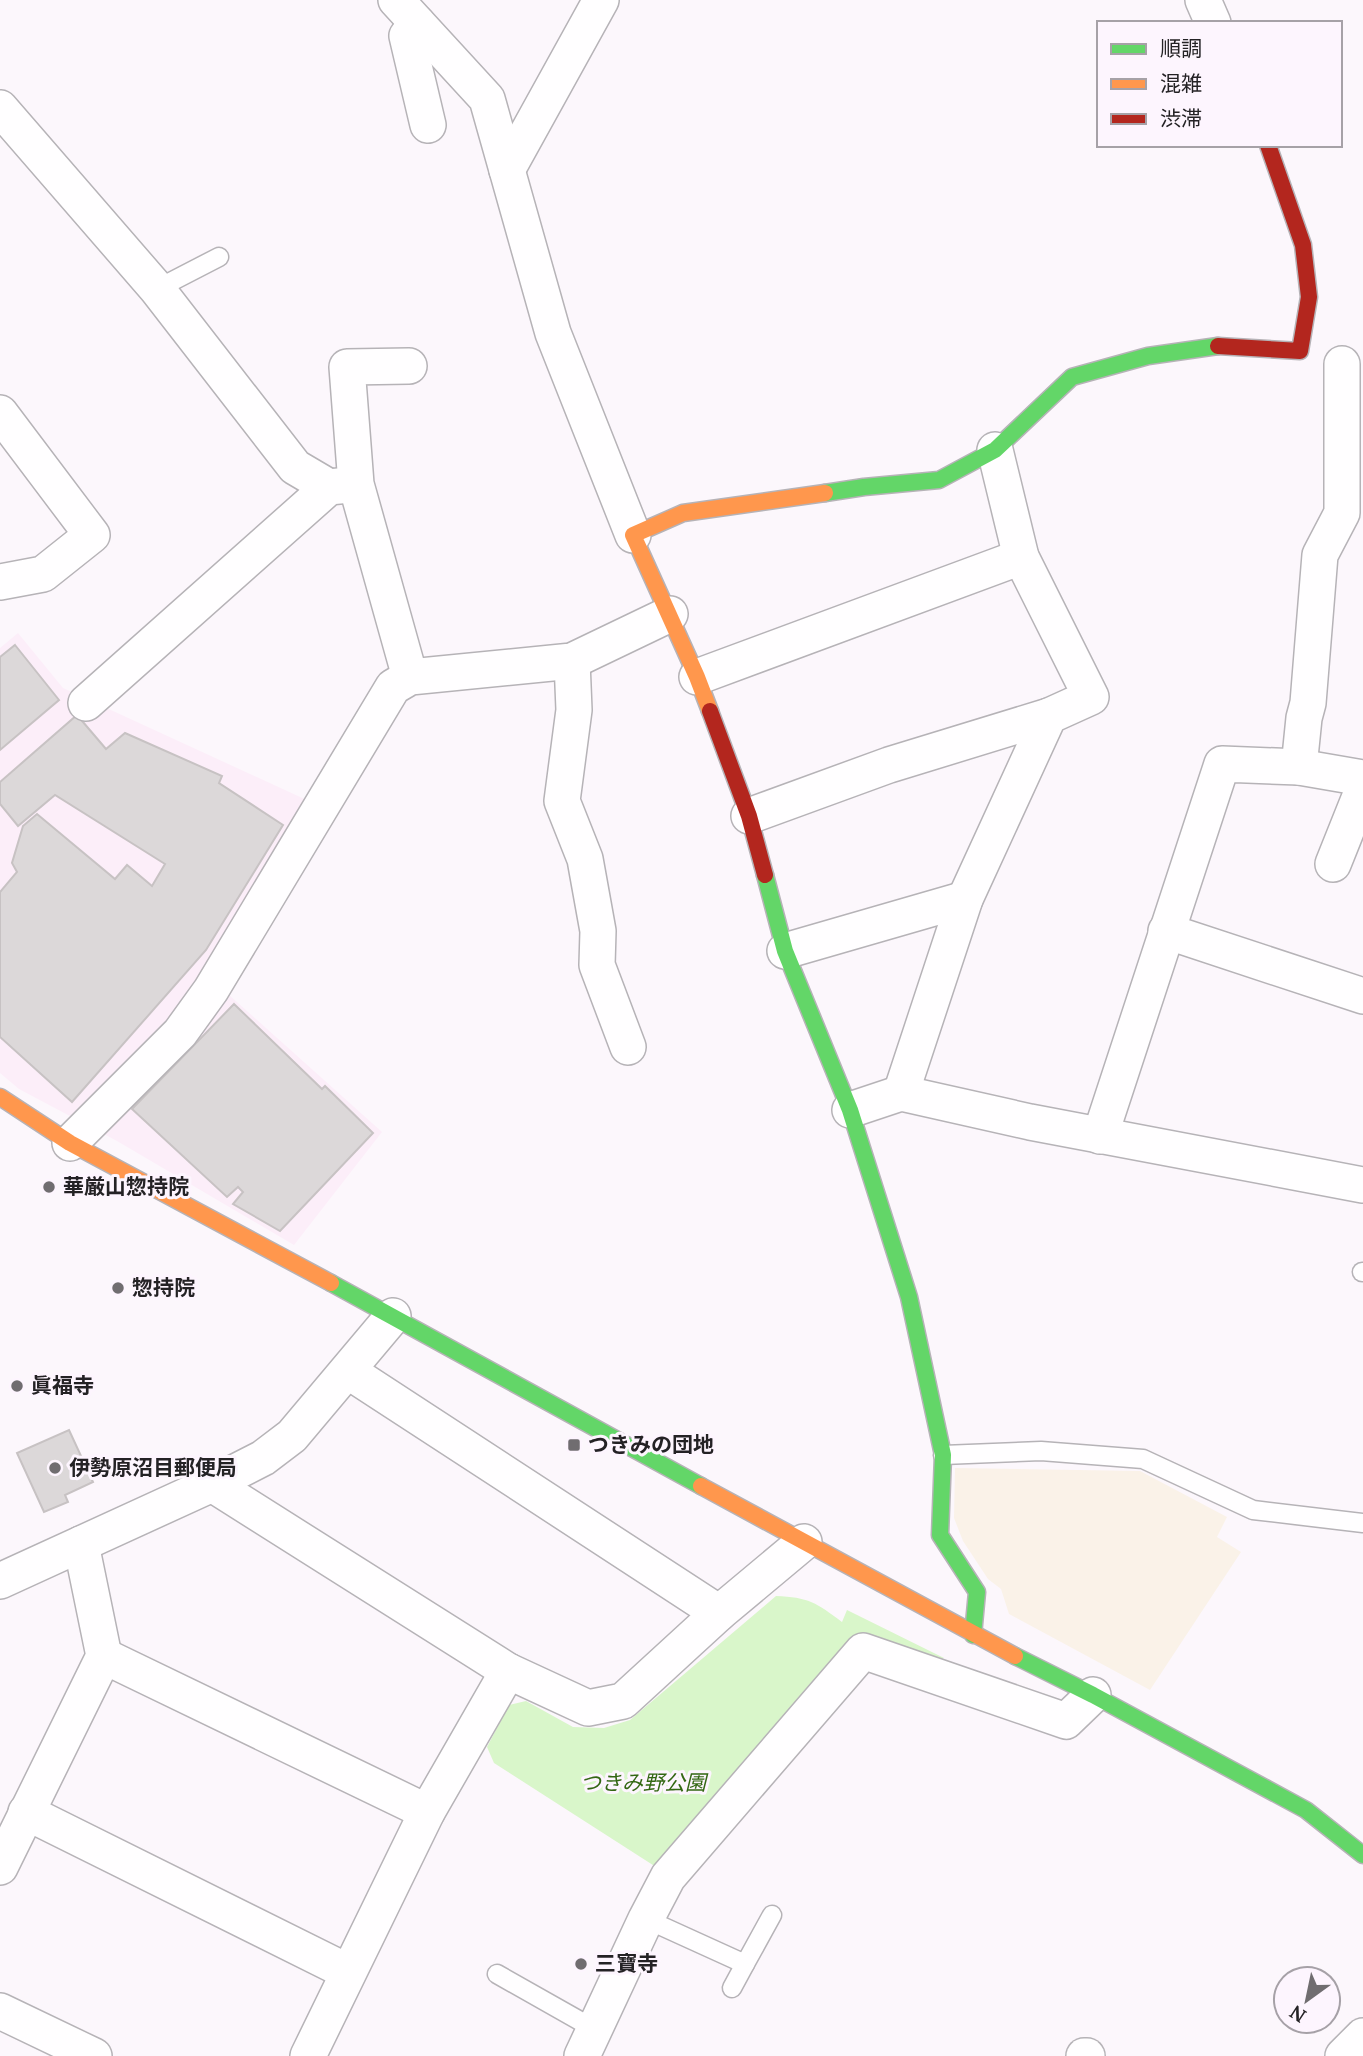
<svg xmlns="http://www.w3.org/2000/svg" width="1363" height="2056" viewBox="0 0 1363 2056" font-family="'PT Serif','Noto Sans JP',serif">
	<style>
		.commercial { fill: #faf2e8 }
		.industrial { fill: #fceef9 }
		.green { fill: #d9f6ca }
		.building { fill: #dcd8d9; stroke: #c7c2c3; stroke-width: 2 }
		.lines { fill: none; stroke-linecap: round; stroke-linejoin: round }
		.lane-casing { stroke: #b6b3b7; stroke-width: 21 }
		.street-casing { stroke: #b6b3b7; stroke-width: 38 }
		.fast-casing { stroke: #b6b3b7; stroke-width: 19 }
		.slow-casing { stroke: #b6b3b7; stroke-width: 19 }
		.jam-casing { stroke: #b6b3b7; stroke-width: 19 }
		.lane { stroke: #fffeff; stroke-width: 18 }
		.street { stroke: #fffeff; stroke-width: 35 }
		.fast { stroke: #63d668; stroke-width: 16 }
		.slow { stroke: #ff974d; stroke-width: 16 }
		.jam { stroke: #b3261e; stroke-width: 16 }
		.poi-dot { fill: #706d70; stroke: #fdf5fe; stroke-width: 2.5 }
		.labels { text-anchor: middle; stroke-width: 6; stroke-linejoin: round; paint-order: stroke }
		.poi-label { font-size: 21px; font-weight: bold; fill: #242225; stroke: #fdf5fe; text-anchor: start }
		.park-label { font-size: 21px; font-style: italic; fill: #336713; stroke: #fdf5fe }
	</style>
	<rect width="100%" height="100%" fill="#fcf7fc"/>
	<polygon class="commercial" points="955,1468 1140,1471 1227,1517 1217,1537 1241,1552 1150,1690 1009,1614 1001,1589 988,1579 963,1541 954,1518"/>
	<polygon class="industrial" points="18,633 63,688 311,802 209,977 382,1132 294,1245 117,1141 19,1089 0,1073 0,648"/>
	<path class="green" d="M776,1596C808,1597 817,1603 842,1622L847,1610L944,1658L938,1661L853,1638L656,1867L494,1763L487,1747L509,1705L526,1701L573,1727L604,1728L630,1720Z"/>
	<g class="building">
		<polygon points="15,645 59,700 0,750 0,657"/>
		<polygon points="77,715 106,749 125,733 222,776 219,783 283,825 206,950 72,1102 0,1037 0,892 17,872 12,863 23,826 37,814 115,879 127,865 152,886 165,864 55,795 18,826 0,804 0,782"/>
		<polygon points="234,1004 322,1089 325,1086 373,1133 280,1231 233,1204 243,1192 238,1187 227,1197 132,1109"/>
		<polygon points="69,1430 93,1482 65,1495 68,1502 44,1512 17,1453"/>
	</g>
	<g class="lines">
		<defs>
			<g id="lane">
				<polyline points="157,289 219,257"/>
				<polyline points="1362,1272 1363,1272"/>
				<polyline points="943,1455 1041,1451 1143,1459 1253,1510 1363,1523"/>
				<polyline points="646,1919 745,1964 772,1915"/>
				<polyline points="497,1974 596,2030"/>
				<polyline points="732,1988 745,1964"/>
			</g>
			<g id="street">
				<polyline points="396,0 487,99 553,333 633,535"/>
				<polyline points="1203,0 1213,23"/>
				<polyline points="417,23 407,36 428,125"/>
				<polyline points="0,108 157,289 295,467 329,487"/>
				<polyline points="507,170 601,0"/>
				<polyline points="409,366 347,367 356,484 410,677"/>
				<polyline points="0,413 92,535 43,574 0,582"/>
				<polyline points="572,661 574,710 562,801 585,859 598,931 597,965 628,1047"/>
				<polyline points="697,677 1021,557"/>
				<polyline points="86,703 329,487 349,485"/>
				<polyline points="1299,767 1304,718 1308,703 1320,555 1342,513 1342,364"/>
				<polyline points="749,816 889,765 1049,716"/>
				<polyline points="1333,864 1363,789"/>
				<polyline points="1166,931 1363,996"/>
				<polyline points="785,951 965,899"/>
				<polyline points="901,1093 965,899 1049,716 1091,697 1021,557 995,450"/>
				<polyline points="850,1110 901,1093 1030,1122 1363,1185"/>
				<polyline points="1100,1136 1222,764 1299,767 1363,778"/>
				<polyline points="70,1143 180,1033 211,990 393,687 410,677 572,661 670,614"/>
				<polyline points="348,1371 719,1613"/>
				<polyline points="212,1484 263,1458 292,1436 393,1316"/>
				<polyline points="0,1581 212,1484 508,1671 588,1708 623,1701 719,1613 804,1542"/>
				<polyline points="104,1656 427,1812"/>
				<polyline points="26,1812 348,1972"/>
				<polyline points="0,1867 104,1656 81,1544"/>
				<polyline points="0,2011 94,2056"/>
				<polyline points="308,2056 427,1812 508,1671"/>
				<polyline points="582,2056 646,1919 668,1877 863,1651 1066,1721 1093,1695"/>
				<polyline points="1084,2056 1087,2056"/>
				<polyline points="1343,2056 1363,2036"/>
			</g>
			<g id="fast">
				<polyline points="825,493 864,487 939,480 995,450 1072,377 1148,356 1218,346"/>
				<polyline points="765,875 785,951 850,1110 909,1297 943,1455 940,1535 977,1592 973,1635"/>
				<polyline points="331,1283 701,1486"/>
				<polyline points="1015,1656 1093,1695 1306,1810 1363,1855"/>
			</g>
			<g id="slow">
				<polyline points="710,711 697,677 633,535 683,513 825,493"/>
				<polyline points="0,1097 70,1143 331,1283"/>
				<polyline points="701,1486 1015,1656"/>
			</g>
			<g id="jam">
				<polyline points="1218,346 1300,351 1309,297 1303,245 1268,145"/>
				<polyline points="710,711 749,816 765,875"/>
			</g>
		</defs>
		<use href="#lane" class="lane-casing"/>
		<use href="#street" class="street-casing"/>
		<use href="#fast" class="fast-casing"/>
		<use href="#slow" class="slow-casing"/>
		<use href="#jam" class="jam-casing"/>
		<use href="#lane" class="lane"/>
		<use href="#street" class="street"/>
		<use href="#fast" class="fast"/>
		<use href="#slow" class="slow"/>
		<use href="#jam" class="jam"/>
	</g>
	<g class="poi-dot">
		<circle cx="49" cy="1187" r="7"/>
		<circle cx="118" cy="1288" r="7"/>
		<circle cx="17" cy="1386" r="7"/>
		<rect x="567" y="1438" width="14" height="14" rx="3.5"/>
		<circle cx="55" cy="1468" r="7"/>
		<circle cx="581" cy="1964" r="7"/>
	</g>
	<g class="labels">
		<g class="poi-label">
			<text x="63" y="1194">華厳山惣持院</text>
			<text x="132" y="1295">惣持院</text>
			<text x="31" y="1393">眞福寺</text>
			<text x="588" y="1452">つきみの団地</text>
			<text x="69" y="1475">伊勢原沼目郵便局</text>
			<text x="595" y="1971">三寶寺</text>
		</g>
		<g class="park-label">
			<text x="643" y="1790">つきみ野公園</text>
		</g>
	</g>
	<rect x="1097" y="21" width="245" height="126" fill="#fdf5fe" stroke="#a6a1a7" stroke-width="2"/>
	<rect x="1111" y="44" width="35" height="10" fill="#63d668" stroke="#a6a1a7" stroke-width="2"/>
	<text x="1160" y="56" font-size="21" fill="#242225">順調</text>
	<rect x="1111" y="79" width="35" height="10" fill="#ff974d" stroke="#a6a1a7" stroke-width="2"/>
	<text x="1160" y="91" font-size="21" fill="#242225">混雑</text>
	<rect x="1111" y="114" width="35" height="10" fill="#b3261e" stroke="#a6a1a7" stroke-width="2"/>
	<text x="1160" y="126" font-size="21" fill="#242225">渋滞</text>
	<g transform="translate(1307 2000) rotate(213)"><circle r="33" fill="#fdf5fe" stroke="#a6a1a7" stroke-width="2"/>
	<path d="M0-5L12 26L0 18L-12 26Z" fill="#706d70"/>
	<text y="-10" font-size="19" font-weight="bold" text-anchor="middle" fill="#242225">N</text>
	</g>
</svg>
